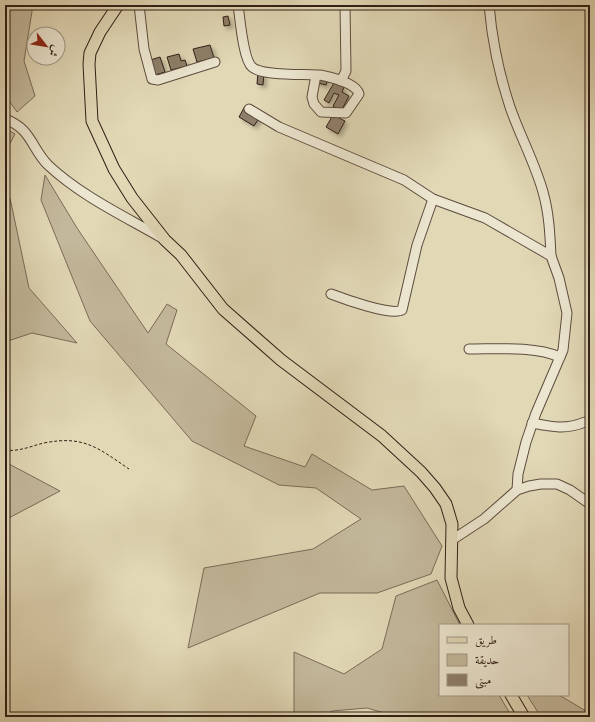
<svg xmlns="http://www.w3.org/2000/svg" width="595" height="722" viewBox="0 0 595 722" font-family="'IM FELL Double Pica',Amiri,serif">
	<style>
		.green { fill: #c3b89b; stroke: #7a6b58 }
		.building { fill: #8d7f69; stroke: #311e15; filter: url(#shadow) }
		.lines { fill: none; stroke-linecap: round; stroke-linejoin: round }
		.minor-casing { stroke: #5d4c3d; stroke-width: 11 }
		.major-casing { stroke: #311e15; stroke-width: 13 }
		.path { stroke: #311e15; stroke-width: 1; stroke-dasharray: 3 2; stroke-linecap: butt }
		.minor { stroke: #ece6d0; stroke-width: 9 }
		.major { stroke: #e1d8b6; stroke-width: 11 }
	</style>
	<defs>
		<filter id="shadow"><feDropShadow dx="3" dy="3" stdDeviation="2" flood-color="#0004"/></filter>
	</defs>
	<rect width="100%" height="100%" fill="#e1d8b6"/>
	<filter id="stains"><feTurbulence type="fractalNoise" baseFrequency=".005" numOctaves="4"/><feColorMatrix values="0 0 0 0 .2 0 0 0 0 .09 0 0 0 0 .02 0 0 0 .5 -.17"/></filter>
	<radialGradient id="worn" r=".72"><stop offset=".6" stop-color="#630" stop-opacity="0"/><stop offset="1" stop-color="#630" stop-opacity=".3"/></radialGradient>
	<g class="green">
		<polygon points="5,5 33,5 24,61 35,96 17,112 5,95"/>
		<polygon points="5,128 15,134 7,149 5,149"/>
		<polygon points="45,175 77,228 148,333 167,304 177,310 166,344 256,416 244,446 305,467 312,454 372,490 404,486 442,546 431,574 377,593 320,593 188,648 204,568 313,549 361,519 316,488 279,485 192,441 90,321 41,200"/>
		<polygon points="5,196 10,198 29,288 77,343 32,333 5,342"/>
		<polygon points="9,464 60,491 5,520 5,466"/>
		<polygon points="437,580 460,625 440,625 440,695 499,695 512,717 398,717 367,708 332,711 326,717 294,717 294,652 344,674 382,649 396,596"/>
		<polygon points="527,695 559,695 586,711 590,711 590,717 541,717"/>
	</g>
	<g class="building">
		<polygon points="228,16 230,25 224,26 223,17"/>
		<polygon points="210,45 214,58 197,62 193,49"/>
		<polygon points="179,54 181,61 185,60 187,66 171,70 167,57"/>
		<polygon points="160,57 165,72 152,76 147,61"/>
		<polygon points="258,72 264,73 263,85 257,84"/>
		<polygon points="316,76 328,79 326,85 314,82"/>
		<polygon points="335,81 344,87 342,92 349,96 341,111 333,106 339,95 334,93 329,103 324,100"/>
		<polygon points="245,106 261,115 254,126 239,117"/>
		<polygon points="333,115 345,121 338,134 326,127"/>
	</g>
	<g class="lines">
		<defs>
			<g id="minor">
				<polyline points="139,5 144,49 152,79 158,80 215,62"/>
				<path d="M238,5C240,18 243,59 252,67C262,76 302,74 316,75H320C330,77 356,83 359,94L346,113L321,112L314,104L312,97L316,75"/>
				<path d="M489,5C492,40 499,74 510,107C520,136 535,163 543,192C549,213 550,234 551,256"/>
				<polyline points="341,81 346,71 345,5"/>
				<polyline points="249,109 279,127 404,180 433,199 485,218 551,256 559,278 567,313 563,350 536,413 526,442 518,474 517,490"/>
				<path d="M5,119C32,129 31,148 48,165C81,196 124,216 162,238"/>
				<path d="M331,294C344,299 391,316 402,310L417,245L433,199"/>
				<path d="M469,349C498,349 533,346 560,357"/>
				<path d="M532,423C552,427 566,430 585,422"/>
				<polyline points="452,540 484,519 517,490 529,486 541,484 557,484 570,490 590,504"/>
			</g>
			<g id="major">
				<polyline points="118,5 100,32 90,53 89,64 92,121 114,169 132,198 165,240 181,255 223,309 281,360 382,436 421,472 435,488 446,504 452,524 451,578 459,608 468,625"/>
				<polyline points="511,695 524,717"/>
			</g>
		</defs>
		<use href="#minor" class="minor-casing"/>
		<use href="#major" class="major-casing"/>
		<path class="path" d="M5,450C19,452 31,446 44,443C84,435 98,448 129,469"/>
		<use href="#minor" class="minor"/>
		<use href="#major" class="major"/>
	</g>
	<rect width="595" height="722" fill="none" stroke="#e1d8b6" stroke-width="20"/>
	<rect x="6" y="6" width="583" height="710" fill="none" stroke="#311e15" stroke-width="2"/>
	<rect x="10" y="10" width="575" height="702" fill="none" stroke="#311e15"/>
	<rect x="439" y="624" width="130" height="72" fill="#ece6d0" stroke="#a19685"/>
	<rect x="447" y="637" width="20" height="6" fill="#e1d8b6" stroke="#a19685"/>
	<text x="475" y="644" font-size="12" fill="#311e15">طريق</text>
	<rect x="447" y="654" width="20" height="12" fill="#c3b89b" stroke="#a19685"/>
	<text x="475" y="664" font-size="12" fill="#311e15">حديقة</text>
	<rect x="447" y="674" width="20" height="12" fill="#8d7f69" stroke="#a19685"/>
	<text x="475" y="684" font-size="12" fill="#311e15">مبنى</text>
	<g transform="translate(46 46) rotate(121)"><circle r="19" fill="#ece6d0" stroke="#a19685"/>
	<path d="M0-3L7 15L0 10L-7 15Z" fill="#8f2418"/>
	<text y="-6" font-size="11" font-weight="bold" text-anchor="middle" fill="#311e15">ش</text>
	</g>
	<rect width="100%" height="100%" filter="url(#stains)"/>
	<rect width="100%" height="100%" fill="url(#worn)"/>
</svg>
